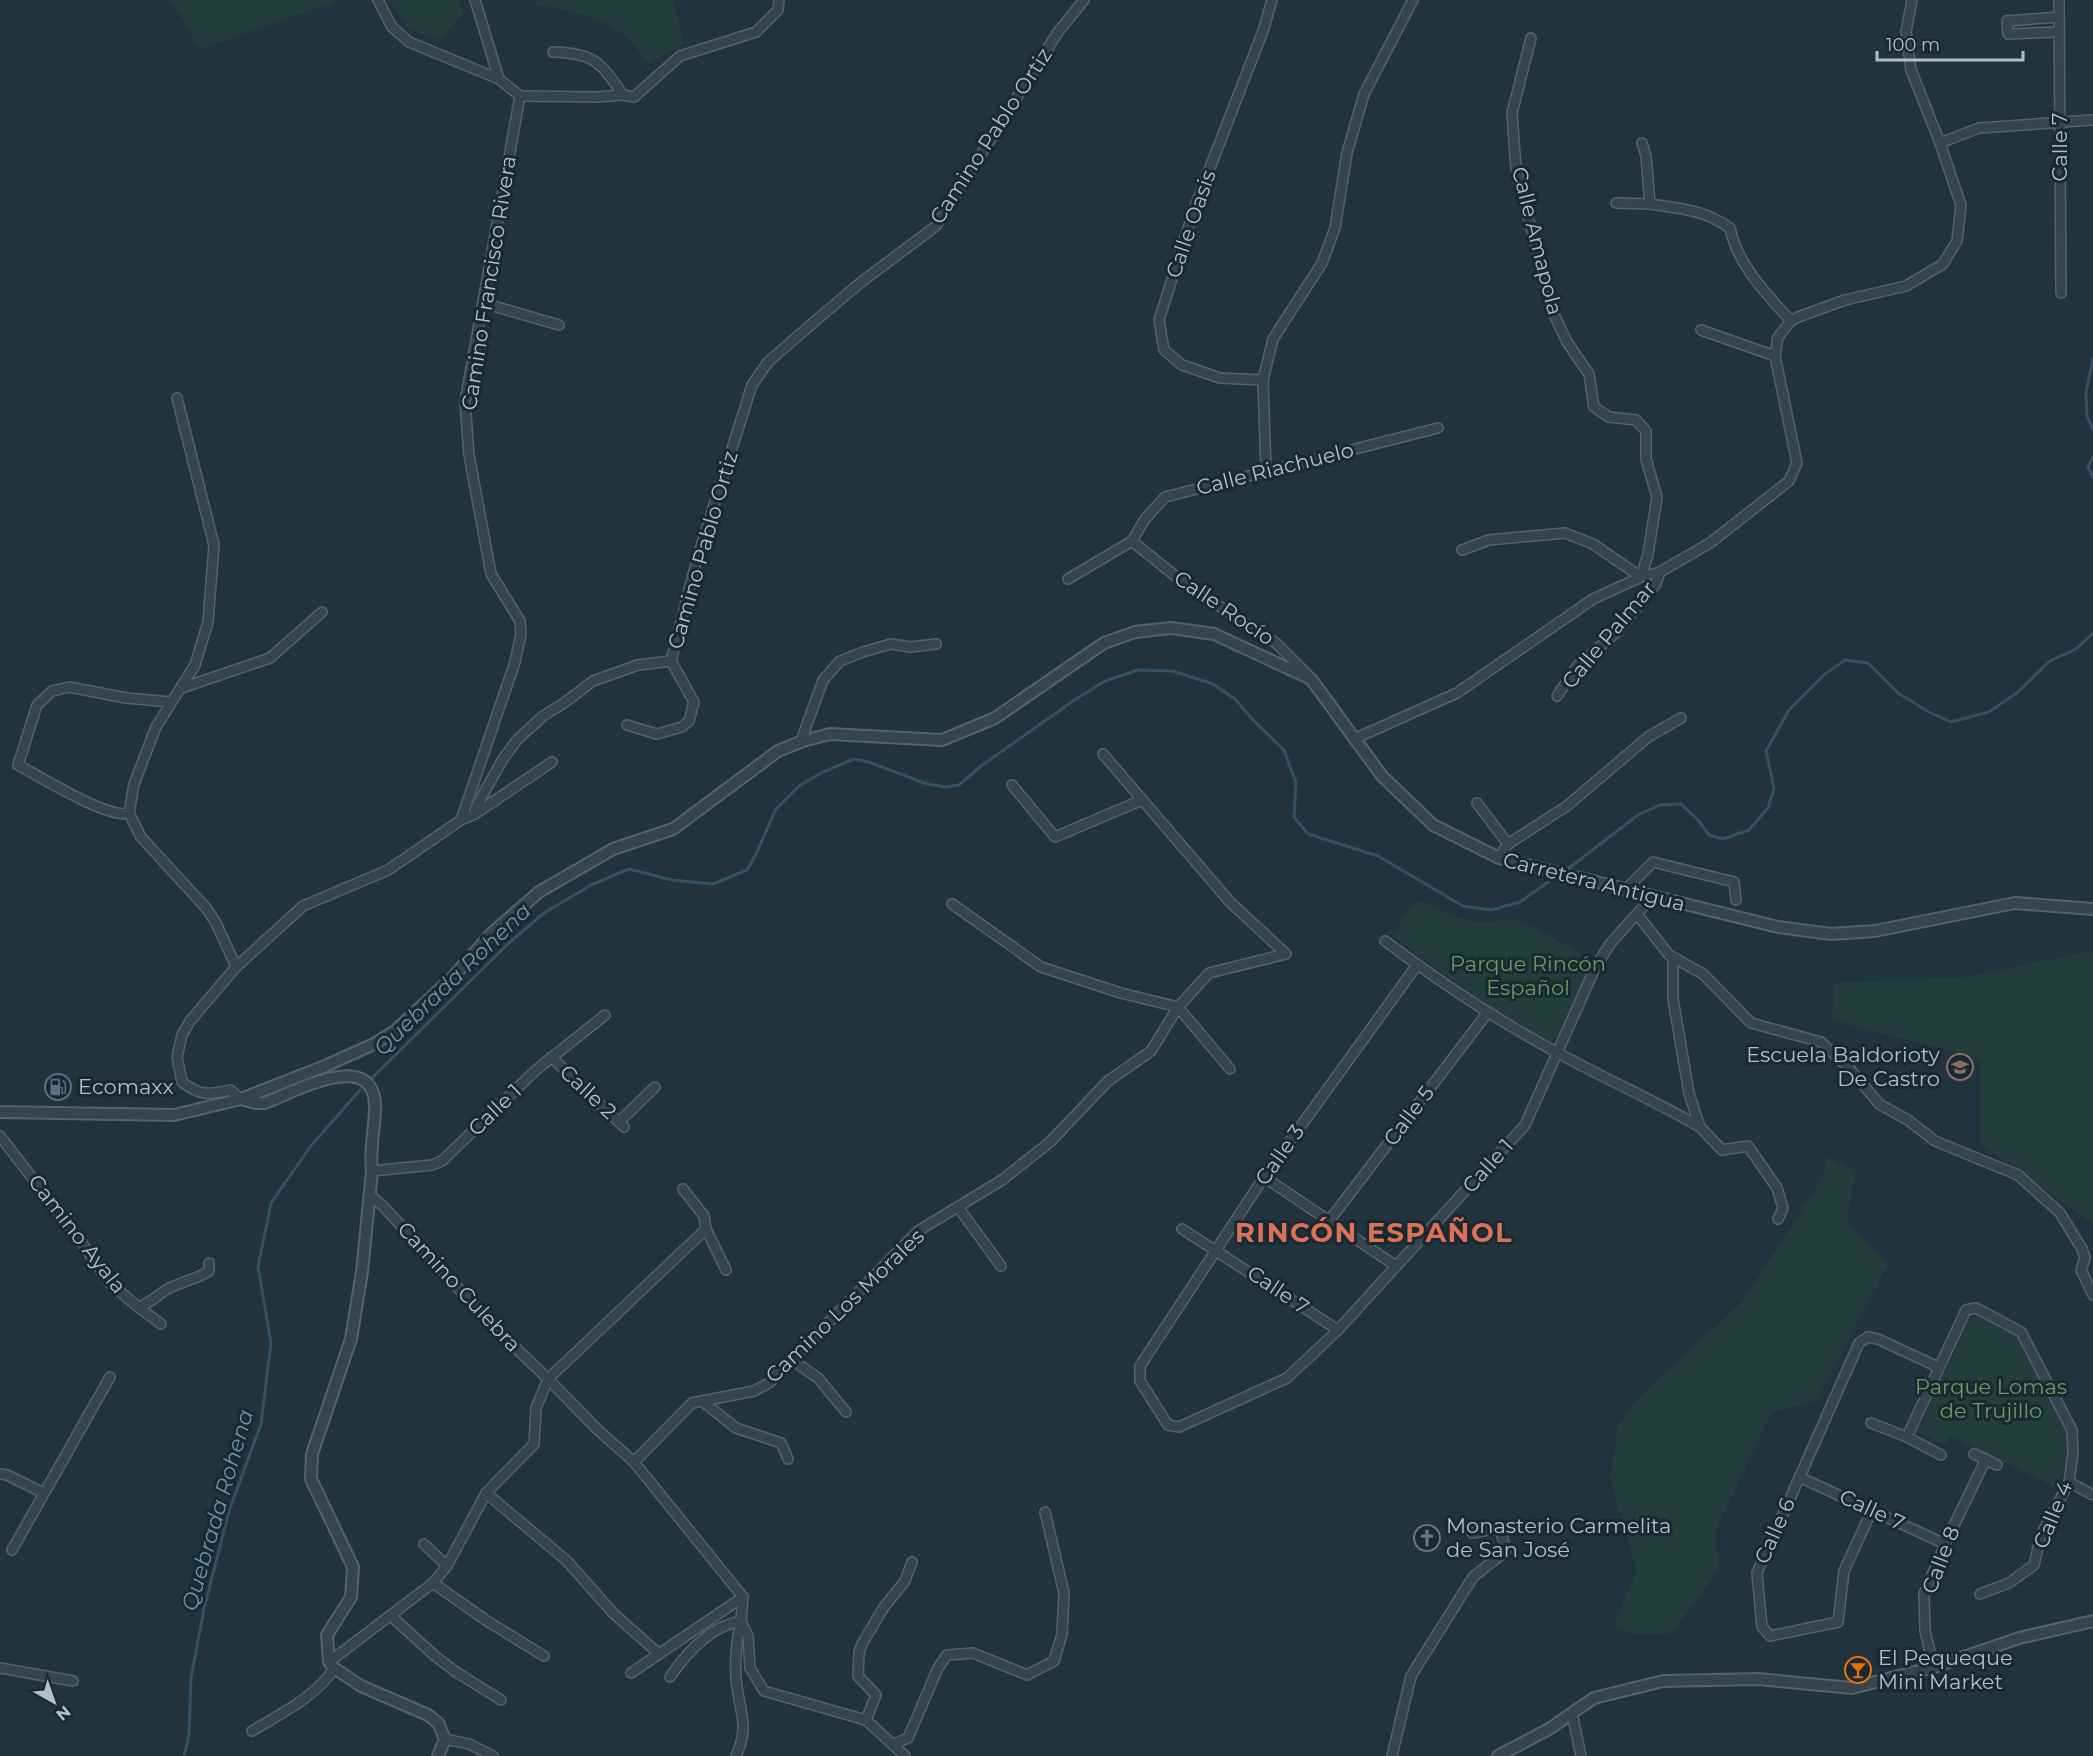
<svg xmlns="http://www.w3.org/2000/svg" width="2093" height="1756" viewBox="0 0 2093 1756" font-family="Montserrat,sans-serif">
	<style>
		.green { fill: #233e3a }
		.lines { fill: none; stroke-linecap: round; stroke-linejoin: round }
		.stream { stroke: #325263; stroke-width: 3 }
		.minor-casing { stroke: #53626b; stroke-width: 12 }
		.tertiary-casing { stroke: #53626b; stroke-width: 14 }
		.minor { stroke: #35444d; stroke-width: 9 }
		.tertiary { stroke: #35444d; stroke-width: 10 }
		.labels { text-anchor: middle; stroke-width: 6; stroke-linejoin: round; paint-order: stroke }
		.street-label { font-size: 21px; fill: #b0bfc9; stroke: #1a2931 }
		.park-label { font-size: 21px; fill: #669b65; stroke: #1a2931 }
		.poi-label { font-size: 21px; fill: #b0bfc9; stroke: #1a2931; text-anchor: start }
		.water-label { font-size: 22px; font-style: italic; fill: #6694aa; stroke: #1a2931 }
		.district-label { font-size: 27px; font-weight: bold; letter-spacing: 1.5px; fill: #db7258; stroke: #1a2931 }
	</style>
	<rect width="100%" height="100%" fill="#21333d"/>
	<g class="green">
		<polygon points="171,0 335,0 335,2 200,49"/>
		<polygon points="388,0 459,0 463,13 441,39 410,30"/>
		<path d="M534,0H674L684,43L649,64C641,55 634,43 624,35C602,16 565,10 536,5Z"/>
		<path d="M1419,901C1439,906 1455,920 1476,922C1488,924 1501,919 1513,920C1529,921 1576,952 1592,961L1560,1037L1550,1042L1493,1009L1392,936L1412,905Z"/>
		<polygon points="2086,952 2093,952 2093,1224 1980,1144 1980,1059 1832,1020 1834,983 1966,977"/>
		<polygon points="1827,1157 1855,1171 1847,1223 1888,1264 1817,1400 1772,1412 1715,1531 1719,1570 1672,1633 1632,1634 1613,1625 1637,1571 1610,1480 1618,1426 1639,1397 1743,1301 1821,1180"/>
		<polygon points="1979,1316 1989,1319 2015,1334 2066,1427 2069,1456 2055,1487 1950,1436 1945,1446 1918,1431 1970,1318"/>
	</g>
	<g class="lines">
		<g class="stream">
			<polyline points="2093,359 2086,392 2087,416 2093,430"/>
			<polyline points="2093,457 2088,467 2093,477"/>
			<polyline points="1569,868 1638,815 1660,805 1681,804 1698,820 1709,835 1723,839 1749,830 1768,808 1774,788 1766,751 1789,710 1825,674 1845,660 1868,663 1898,693 1929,712 1951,722 1989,712 2018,692 2050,661 2076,649 2093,633"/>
			<polyline points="372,1078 509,943 544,913 591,885 629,869 672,880 713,884 747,870 756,854 776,809 799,786 821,773 854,759 869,762 927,784 946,787 959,785 981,766 1073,701 1105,681 1138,670 1173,671 1213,684 1235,699 1254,721 1284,750 1296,783 1294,817 1308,834 1378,856 1463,906 1491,910 1520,902 1551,880"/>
			<polyline points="184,1756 189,1735 191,1678 204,1609 229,1511 261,1424 271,1343 258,1267 271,1203 310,1147 360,1090"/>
		</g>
		<defs>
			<g id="minor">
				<polyline points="378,0 392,27 409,42 499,79 520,96"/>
				<polyline points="475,0 499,79"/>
				<polyline points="2059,0 2061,293"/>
				<polyline points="2059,17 2007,21 2008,34 2059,32"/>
				<path d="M553,52C595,53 601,63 623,95"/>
				<polyline points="520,96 597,97 623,95 634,97 680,56 756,32 778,10 779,0"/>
				<polyline points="1940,143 1979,128 2093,120"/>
				<polyline points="1616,203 1650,204 1646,156 1642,143"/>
				<path d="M1650,204C1681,209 1703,209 1730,228C1737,264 1767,295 1791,321"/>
				<polyline points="483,303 559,325"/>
				<polyline points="1701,330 1775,356"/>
				<polyline points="1263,380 1220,378 1182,365 1164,350 1159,320 1194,209 1263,31 1272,0"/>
				<polyline points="177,398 214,545 208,622 195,665 156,727 134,784 129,813 141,837 207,909 216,923 236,967"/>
				<polyline points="1266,472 1263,380 1273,339 1322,263 1335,228 1347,153 1364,94 1413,0"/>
				<polyline points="1132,541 1145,519 1165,497 1438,428"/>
				<polyline points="1132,541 1185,584 1276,643 1309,676"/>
				<polyline points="1462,550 1489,540 1565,533 1593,544 1641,577 1648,554 1657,497 1646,459 1646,431 1636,420 1609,417 1594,407 1589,374 1567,342 1551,308 1516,169 1512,113 1531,38"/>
				<polyline points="1068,579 1132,541"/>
				<polyline points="671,661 697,559 752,385 768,362 814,322 860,283 936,226 1058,32 1084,0"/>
				<polyline points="182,688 270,658 322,612"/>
				<polyline points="1557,696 1578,665 1617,632 1656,584 1660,572"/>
				<polyline points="627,725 657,734 682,727 689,721 694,702 671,661"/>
				<polyline points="1354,739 1457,693 1593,599 1641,577 1660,572 1710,543 1789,481 1797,463 1775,356 1778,337 1791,321 1798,317 1845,300 1906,286 1943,264 1957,241 1961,205 1940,143 1911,70 1906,32 1912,0"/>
				<polyline points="801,741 823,680 840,661 863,652 891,644 911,647 936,644"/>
				<polyline points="1012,785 1055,837 1142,800"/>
				<polyline points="1477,803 1508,844"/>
				<path d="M129,813C107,819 41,777 18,765L37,705L52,691L69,687L126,698L171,702"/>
				<polyline points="475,814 552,762"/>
				<polyline points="461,820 515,662 521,634 520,621 491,574 469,455 465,402 520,96"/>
				<polyline points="1499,858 1508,844 1567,806 1648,737 1681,718"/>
				<polyline points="1624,891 1653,862 1734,882 1736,900"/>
				<polyline points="952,904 1041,967 1121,993 1178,1007 1230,1069"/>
				<polyline points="1637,914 1669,955 1703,974 1751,1023 1821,1042 1850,1069 1879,1104 1908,1120 1935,1141 2018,1175 2060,1213 2082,1249 2085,1258 2081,1270 2093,1295"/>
				<path d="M1385,941C1440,982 1498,1021 1558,1053C1605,1079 1654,1100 1700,1127"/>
				<polyline points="1673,959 1673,999 1689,1093 1700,1127 1722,1150 1748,1146 1777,1188 1783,1208 1778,1219"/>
				<polyline points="1417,965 1264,1177 1140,1366 1140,1381 1168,1425 1179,1427 1287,1378 1338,1330 1525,1125 1595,968 1610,944 1652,897"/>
				<polyline points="551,1057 624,1127"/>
				<path d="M241,1099L230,1090C208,1095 200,1096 182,1082L177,1057L182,1035L190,1021L236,967L303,906L388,870L461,820L475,814L476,807L503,759L517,740L543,716L564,703L593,681L638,665L671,661"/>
				<polyline points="620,1121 655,1087"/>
				<polyline points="0,1136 79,1239 110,1283 138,1307 161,1324"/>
				<polyline points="372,1171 432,1165 442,1161 536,1070 605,1015"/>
				<polyline points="1264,1177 1396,1266"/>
				<polyline points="370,1195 383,1206 488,1321 548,1379 598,1430 634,1462 743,1597 741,1621 748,1636 750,1668 764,1691 866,1720 905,1756"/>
				<polyline points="958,1207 1001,1266"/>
				<polyline points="1329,1221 1488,1012"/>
				<polyline points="706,1229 726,1270"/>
				<polyline points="1182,1229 1338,1330"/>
				<path d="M138,1307C153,1302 153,1298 166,1290C179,1282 196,1280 209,1271V1263"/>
				<polyline points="792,1360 818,1378 846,1412"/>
				<polyline points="702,1401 736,1428 781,1443 788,1459"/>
				<polyline points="1871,1423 1907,1437 1941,1455"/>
				<polyline points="1907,1437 1966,1310 1976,1308 2021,1332 2072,1430 2073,1453 2069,1482 2041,1535 2034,1565 2009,1583 1980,1594"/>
				<polyline points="1974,1454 1997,1465"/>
				<polyline points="634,1462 692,1403 754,1391 769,1383 918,1231 1002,1180 1050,1142 1108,1081 1151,1051 1178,1007 1209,973 1286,954 1230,902 1103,754"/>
				<polyline points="0,1474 7,1475 44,1493"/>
				<polyline points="1799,1477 1945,1544"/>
				<polyline points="2069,1482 2093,1495"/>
				<polyline points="486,1493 567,1561 613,1613 659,1654"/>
				<polyline points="1872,1510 1844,1571 1838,1622 1770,1636 1762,1627 1757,1573 1859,1343 1868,1337 1878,1339 1938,1367"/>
				<polyline points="424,1544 447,1566"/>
				<polyline points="12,1550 110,1377"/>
				<polyline points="433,1583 487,1621 544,1656"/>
				<polyline points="391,1616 435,1656 456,1672 501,1700"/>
				<polyline points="329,1662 433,1583 447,1566 486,1493 534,1444 536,1408 548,1379 706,1229 704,1216 683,1189"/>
				<polyline points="1934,1667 1925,1631 1924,1594 1945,1544 1986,1459"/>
				<polyline points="0,1668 73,1681"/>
				<polyline points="631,1673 743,1597"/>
				<path d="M670,1677C687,1652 710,1626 741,1621C736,1641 734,1667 737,1687C741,1716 749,1727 736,1756"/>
				<polyline points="1572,1713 1581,1756"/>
				<polyline points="866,1720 876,1695 858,1676 859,1653 862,1644 884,1607 905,1581 912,1562"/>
				<path d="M252,1731C277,1716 320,1694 334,1668"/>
				<polyline points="445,1739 469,1744 493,1756"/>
				<polyline points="894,1744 908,1738 938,1668 947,1655 973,1653 1027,1675 1054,1661 1062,1634 1064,1593 1045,1512"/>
				<polyline points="1392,1756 1411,1676 1473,1577 1506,1551 1500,1528 1472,1533"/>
			</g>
			<g id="tertiary">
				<polyline points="241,1099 325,1066 374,1044 395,1031 451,979 492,933 539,892 613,849 673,829 778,751 803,741 830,734 942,740 995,718 1104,643 1135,632 1171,628 1214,634 1311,679 1382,776 1433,825 1499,858 1778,927 1831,934 1875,931 2015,903 2093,909"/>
				<path d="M0,1112L174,1115L241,1099L255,1103H265C292,1093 375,1046 375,1107C375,1129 369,1149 372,1171L362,1272L351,1339L312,1454L311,1479L353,1567L351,1597L327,1635L329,1662L334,1668L361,1686L428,1715L438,1723L445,1739L438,1756"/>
				<polyline points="1498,1756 1549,1729 1594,1698 1663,1681 1758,1679 1852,1688 1934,1667 2019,1638 2093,1621"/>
			</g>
		</defs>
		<use href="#minor" class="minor-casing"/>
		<use href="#tertiary" class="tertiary-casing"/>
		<use href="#minor" class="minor"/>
		<use href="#tertiary" class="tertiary"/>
	</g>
	<defs>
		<symbol id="school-ring" viewBox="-11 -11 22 22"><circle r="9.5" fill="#1a2931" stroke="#8d6e63" stroke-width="1.5"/><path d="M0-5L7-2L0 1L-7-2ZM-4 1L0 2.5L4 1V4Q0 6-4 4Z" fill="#8d6e63"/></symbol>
		<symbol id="fuel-ring" viewBox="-11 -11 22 22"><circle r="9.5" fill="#1a2931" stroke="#5c6f8a" stroke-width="1.5"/><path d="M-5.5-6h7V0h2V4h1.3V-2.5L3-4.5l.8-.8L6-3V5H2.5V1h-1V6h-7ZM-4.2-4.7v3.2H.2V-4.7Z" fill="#5c6f8a"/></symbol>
		<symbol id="church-ring" viewBox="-11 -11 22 22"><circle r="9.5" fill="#1a2931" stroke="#6b7280" stroke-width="1.5"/><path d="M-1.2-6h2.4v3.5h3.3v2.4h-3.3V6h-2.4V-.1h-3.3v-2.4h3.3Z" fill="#6b7280"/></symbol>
		<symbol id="bar-ring" viewBox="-11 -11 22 22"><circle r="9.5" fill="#1a2931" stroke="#e8710a" stroke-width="1.5"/><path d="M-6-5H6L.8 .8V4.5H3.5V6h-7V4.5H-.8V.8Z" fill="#e8710a"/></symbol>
	</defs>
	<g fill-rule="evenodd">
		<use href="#school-ring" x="1945" y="1052" width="30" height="30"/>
		<use href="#fuel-ring" x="43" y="1072" width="30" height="30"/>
		<use href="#church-ring" x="1412" y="1523" width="30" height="30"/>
		<use href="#bar-ring" x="1843" y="1655" width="30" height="30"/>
	</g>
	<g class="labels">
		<g class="street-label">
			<text transform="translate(991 136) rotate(-57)" y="7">Camino Pablo Ortiz</text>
			<text transform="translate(2060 147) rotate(-90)" y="7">Calle 7</text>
			<text transform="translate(1191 224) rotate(-71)" y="7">Calle Oasis</text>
			<text transform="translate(1537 241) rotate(76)" y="7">Calle Amapola</text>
			<text transform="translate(489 283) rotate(-81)" y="7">Camino Francisco Rivera</text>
			<text transform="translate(1275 469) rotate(-14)" y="7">Calle Riachuelo</text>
			<text transform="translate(703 550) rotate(-74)" y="7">Camino Pablo Ortiz</text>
			<text transform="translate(1224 608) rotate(34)" y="7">Calle Rocío</text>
			<text transform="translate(1609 635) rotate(-50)" y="7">Calle Palmar</text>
			<text transform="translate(1594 882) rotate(14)" y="7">Carretera Antigua</text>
			<text transform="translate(588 1092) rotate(43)" y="7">Calle 2</text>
			<text transform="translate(495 1110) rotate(-44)" y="7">Calle 1</text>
			<text transform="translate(1409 1116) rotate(-53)" y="7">Calle 5</text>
			<text transform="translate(1280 1155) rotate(-55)" y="7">Calle 3</text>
			<text transform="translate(1488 1166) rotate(-48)" y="7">Calle 1</text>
			<text transform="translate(77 1234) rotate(52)" y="7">Camino Ayala</text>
			<text transform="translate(459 1287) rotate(47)" y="7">Camino Culebra</text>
			<text transform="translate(1278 1290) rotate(34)" y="7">Calle 7</text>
			<text transform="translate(845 1306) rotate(-44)" y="7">Camino Los Morales</text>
			<text transform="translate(1872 1510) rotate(25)" y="7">Calle 7</text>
			<text transform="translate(2053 1515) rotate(-68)" y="7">Calle 4</text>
			<text transform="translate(1775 1531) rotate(-66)" y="7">Calle 6</text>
			<text transform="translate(1941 1560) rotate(-69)" y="7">Calle 8</text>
		</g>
		<g class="park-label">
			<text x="1528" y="971">Parque Rincón<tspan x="1528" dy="24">Español</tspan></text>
			<text x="1991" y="1394">Parque Lomas<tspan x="1991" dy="24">de Trujillo</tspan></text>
		</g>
		<g class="poi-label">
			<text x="1940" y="1062" text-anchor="end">Escuela Baldorioty<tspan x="1940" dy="24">De Castro</tspan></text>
			<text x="78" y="1094">Ecomaxx</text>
			<text x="1446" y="1533">Monasterio Carmelita<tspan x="1446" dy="24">de San José</tspan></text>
			<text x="1878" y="1665">El Pequeque<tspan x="1878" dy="24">Mini Market</tspan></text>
		</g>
		<g class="water-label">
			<text transform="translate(452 979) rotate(-44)" y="8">Quebrada Rohena</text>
			<text transform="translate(217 1510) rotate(-74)" y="8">Quebrada Rohena</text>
		</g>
		<g class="district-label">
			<text x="1374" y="1242">RINCÓN ESPAÑOL</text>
		</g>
	</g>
	<g transform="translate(54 1702) rotate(140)" stroke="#1a2931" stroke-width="4.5" paint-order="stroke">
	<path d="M0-4.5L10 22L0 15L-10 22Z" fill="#b0bfc9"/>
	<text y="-9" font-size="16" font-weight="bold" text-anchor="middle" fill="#b0bfc9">N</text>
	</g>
	<path d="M1877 51v9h146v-9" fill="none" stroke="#b0bfc9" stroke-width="3"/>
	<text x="1886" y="51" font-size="18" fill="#b0bfc9" stroke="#1a2931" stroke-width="4.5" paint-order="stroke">100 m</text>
</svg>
